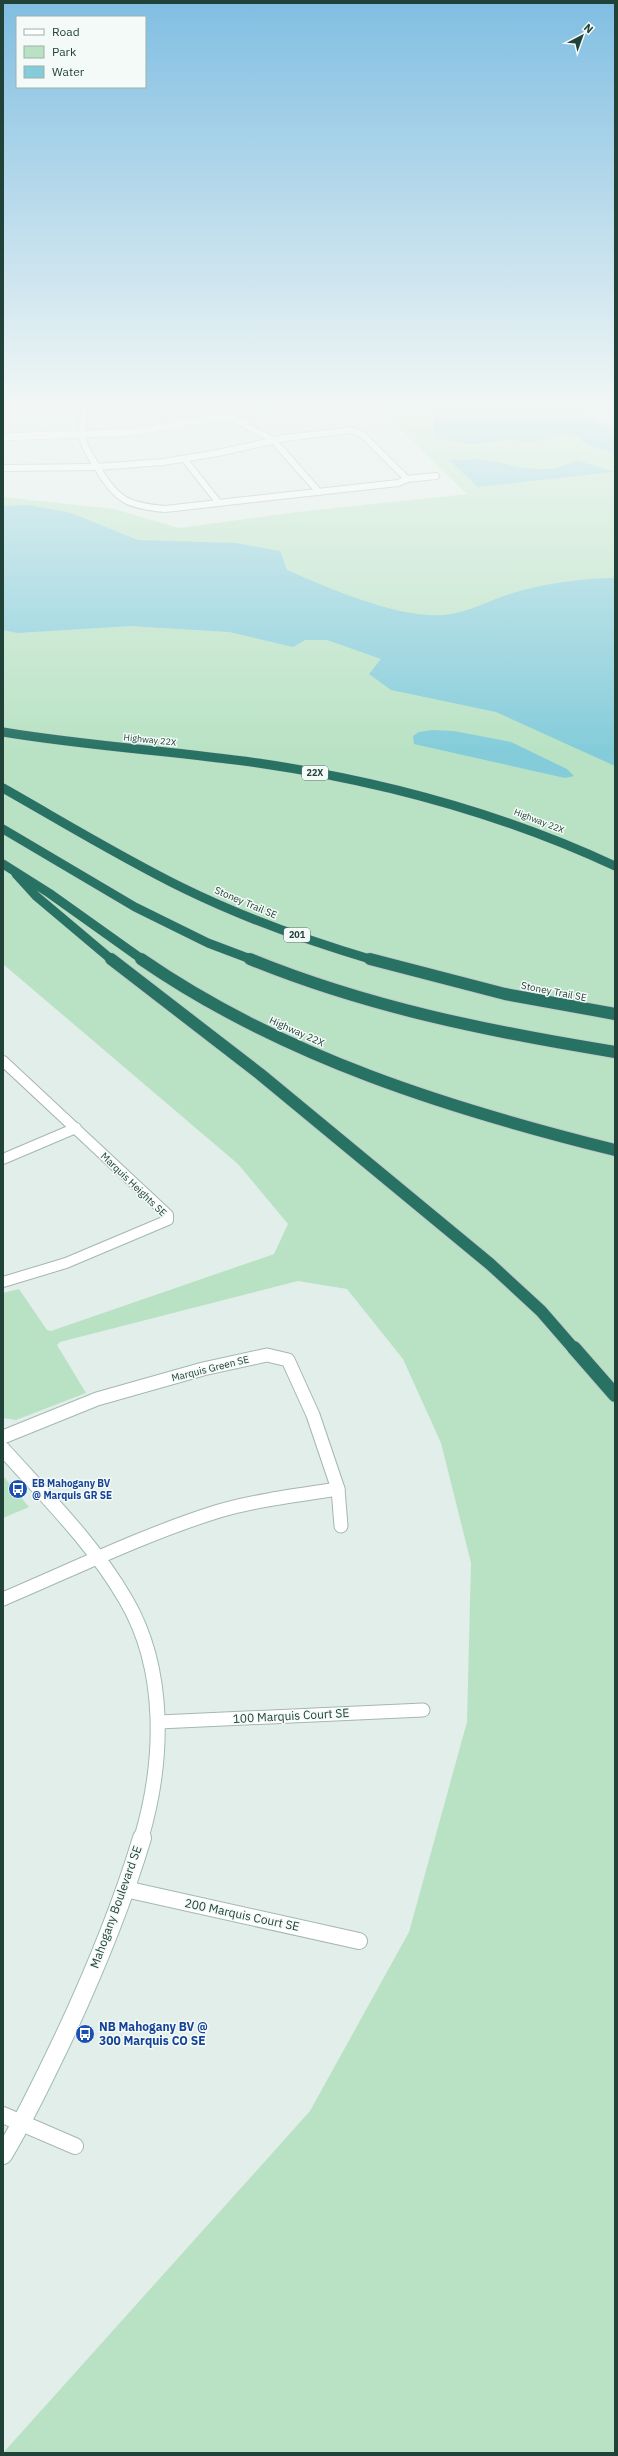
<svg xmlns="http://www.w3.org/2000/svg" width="618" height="2456" viewBox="0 0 618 2456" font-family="'IBM Plex Sans',sans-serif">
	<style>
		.green { fill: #b9e2c4 }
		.water { fill: #84ccda }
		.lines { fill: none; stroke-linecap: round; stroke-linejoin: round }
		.street-far3-casing { stroke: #a4b7b1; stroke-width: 8 }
		.street-far2-casing { stroke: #a4b7b1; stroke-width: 12 }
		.street-far1-casing { stroke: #a4b7b1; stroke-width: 15 }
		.street-casing { stroke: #a4b7b1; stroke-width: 18 }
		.secondary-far2-casing { stroke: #9fbbb2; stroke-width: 8 }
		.secondary-far1-casing { stroke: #9fbbb2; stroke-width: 16 }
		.secondary-casing { stroke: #9fbbb2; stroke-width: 20 }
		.highway-far2-casing { stroke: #c1cac8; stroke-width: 10 }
		.highway-far1-casing { stroke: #c1cac8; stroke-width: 14 }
		.highway-casing { stroke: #c1cac8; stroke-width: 16 }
		.street-far3 { stroke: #fff; stroke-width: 6 }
		.street-far2 { stroke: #fff; stroke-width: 10 }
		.street-far1 { stroke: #fff; stroke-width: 13 }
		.street { stroke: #fff; stroke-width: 16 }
		.secondary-far2 { stroke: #fff; stroke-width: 7 }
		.secondary-far1 { stroke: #fff; stroke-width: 14 }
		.secondary { stroke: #fff; stroke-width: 18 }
		.highway-far2 { stroke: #287263; stroke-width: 9 }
		.highway-far1 { stroke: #287263; stroke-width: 12 }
		.highway { stroke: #287263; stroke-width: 14 }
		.labels { text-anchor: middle; stroke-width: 3; stroke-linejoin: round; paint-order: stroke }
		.far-street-label { font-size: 9px; fill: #204239; stroke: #f4faf7 }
		.shield { fill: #f4faf7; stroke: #607972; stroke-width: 1 }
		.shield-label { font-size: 9px; font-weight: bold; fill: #204239 }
		.street-label { font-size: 10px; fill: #204239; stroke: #f4faf7 }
		.transit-label { font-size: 10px; font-weight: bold; fill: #164399; stroke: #f4faf7; text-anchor: start }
		.near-street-label { font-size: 12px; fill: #204239; stroke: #f4faf7 }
		.near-transit-label { font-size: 12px; font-weight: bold; fill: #164399; stroke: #f4faf7; text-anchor: start }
	</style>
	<rect width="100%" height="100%" fill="#e2eee9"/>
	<g class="green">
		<polygon points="379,408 615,408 615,2453 3,2453 310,2111 409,1932 467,1722 471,1563 441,1443 403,1359 347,1289 298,1281 60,1342 57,1345 86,1393 16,1420 3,1418 3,1293 19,1289 47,1330 51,1331 274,1254 288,1224 238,1164 3,964 3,497 114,509 179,528 298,512 467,494"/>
		<polygon points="3,1476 29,1507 3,1518"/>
	</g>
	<g class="water">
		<polygon points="446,408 573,408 579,414 615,429 615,454 596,448 581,441 582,438 566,434 533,442 508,440 471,444 436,438 433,427 434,417"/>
		<path d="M478,459C513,463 543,479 576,460L615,472L478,487L449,460Z"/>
		<path d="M29,505L71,513L138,540L236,543L280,551L287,570C328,588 399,619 444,615C468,613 487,601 510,594C540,584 584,578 615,578V766L496,712L391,690L369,674L381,659L327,640H305L293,647L229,632L130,626L17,633L3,630V506Z"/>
		<polygon points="432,730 454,731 511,742 567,769 574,776 565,778 414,744 413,736 419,732"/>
	</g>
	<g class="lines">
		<defs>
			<g id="street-far3">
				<path d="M85,408C80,440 80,439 97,467"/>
				<polyline points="219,411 273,440 319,492"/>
				<path d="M352,430L362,434L407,479L398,483L165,509C128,506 116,500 97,467L163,462L218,453L285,438Z"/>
				<polyline points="185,460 219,503"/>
				<polyline points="3,468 97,467"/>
				<polyline points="407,479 436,476"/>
			</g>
			<g id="street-far2">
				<polyline points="3,1061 168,1215 168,1220 66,1263 3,1282"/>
				<polyline points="3,1159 76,1128"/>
			</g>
			<g id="street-far1">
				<polyline points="3,1437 97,1399 203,1369 267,1355 288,1360 313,1415 338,1489"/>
				<path d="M3,1599C74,1569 145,1534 219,1511C258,1500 298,1495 338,1489L341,1526"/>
				<polyline points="159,1722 423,1710"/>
			</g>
			<g id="street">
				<polyline points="125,1889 359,1941"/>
				<polyline points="3,2115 75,2146"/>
			</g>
			<polyline id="secondary-far2" points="3,437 135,432 271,408"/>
			<path id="secondary-far1" d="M3,1449C46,1497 93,1543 126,1600C167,1670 164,1762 141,1839"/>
			<path id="secondary" d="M3,2155C25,2119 43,2080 62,2041C93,1975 121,1908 142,1838"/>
			<g id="highway-far2">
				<path d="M3,732C87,746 173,751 258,763C382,781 501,813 615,866"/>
				<path d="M3,788C63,822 122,858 183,888C244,918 309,941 373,960"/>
				<polyline points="3,829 135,907 208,943 253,960"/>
				<polyline points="3,864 49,893 143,960"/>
				<polyline points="16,874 36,896 112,960"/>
			</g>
			<g id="highway-far1">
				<polyline points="111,959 260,1074 490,1264 541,1311 574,1349"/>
				<path d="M141,959C283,1057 450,1109 615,1150"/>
				<path d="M250,959C367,1007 491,1032 615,1052"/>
				<polyline points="370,959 505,994 615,1014"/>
			</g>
			<polyline id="highway" points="574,1348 615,1395"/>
		</defs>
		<use href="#street-far3" class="street-far3-casing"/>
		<use href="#street-far2" class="street-far2-casing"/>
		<use href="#street-far1" class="street-far1-casing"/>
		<use href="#street" class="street-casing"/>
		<use href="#secondary-far2" class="secondary-far2-casing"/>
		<use href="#secondary-far1" class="secondary-far1-casing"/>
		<use href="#secondary" class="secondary-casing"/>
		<use href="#highway-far2" class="highway-far2-casing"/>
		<use href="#highway-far1" class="highway-far1-casing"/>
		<use href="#highway" class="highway-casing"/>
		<use href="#street-far3" class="street-far3"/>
		<use href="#street-far2" class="street-far2"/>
		<use href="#street-far1" class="street-far1"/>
		<use href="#street" class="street"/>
		<use href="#secondary-far2" class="secondary-far2"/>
		<use href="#secondary-far1" class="secondary-far1"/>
		<use href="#secondary" class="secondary"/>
		<use href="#highway-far2" class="highway-far2"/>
		<use href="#highway-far1" class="highway-far1"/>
		<use href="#highway" class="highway"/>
	</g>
	<linearGradient id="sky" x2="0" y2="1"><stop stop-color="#80bee2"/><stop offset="0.54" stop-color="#f2f7f5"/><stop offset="1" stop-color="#f2f7f5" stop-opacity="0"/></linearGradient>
	<rect width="618" height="752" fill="url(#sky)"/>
	<defs>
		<symbol id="bus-disc" viewBox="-11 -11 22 22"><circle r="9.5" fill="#1a4fb4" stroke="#f4faf7"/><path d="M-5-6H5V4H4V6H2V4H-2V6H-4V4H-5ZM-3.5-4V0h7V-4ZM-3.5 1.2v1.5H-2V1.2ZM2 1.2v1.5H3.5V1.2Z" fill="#fff"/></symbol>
	</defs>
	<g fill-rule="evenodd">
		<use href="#bus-disc" x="7" y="1478" width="22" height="22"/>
		<use href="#bus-disc" x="74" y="2023" width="22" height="22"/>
	</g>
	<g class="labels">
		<g class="far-street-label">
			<text transform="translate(150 740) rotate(6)" y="3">Highway 22X</text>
			<text transform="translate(539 821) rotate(21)" y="3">Highway 22X</text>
		</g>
		<g class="shield">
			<rect x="302" y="766" width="26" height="14" rx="3"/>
			<rect x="284" y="928" width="26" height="14" rx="3"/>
		</g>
		<g class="shield-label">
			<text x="315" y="776">22X</text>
			<text x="297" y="938">201</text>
		</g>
		<g class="street-label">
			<text transform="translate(246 902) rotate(23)" y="4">Stoney Trail SE</text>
			<text transform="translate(554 991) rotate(11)" y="4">Stoney Trail SE</text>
			<text transform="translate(297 1031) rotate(24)" y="4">Highway 22X</text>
			<text transform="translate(134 1184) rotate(44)" y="4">Marquis Heights SE</text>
			<text transform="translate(210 1368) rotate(-14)" y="4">Marquis Green SE</text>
		</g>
		<g class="transit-label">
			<text x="32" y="1487">EB Mahogany BV<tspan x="32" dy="12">@ Marquis GR SE</tspan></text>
		</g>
		<g class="near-street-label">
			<text transform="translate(291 1716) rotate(-3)" y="4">100 Marquis Court SE</text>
			<text transform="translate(116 1907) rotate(-70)" y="4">Mahogany Boulevard SE</text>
			<text transform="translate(242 1915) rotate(12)" y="4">200 Marquis Court SE</text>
		</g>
		<g class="near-transit-label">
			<text x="99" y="2031">NB Mahogany BV @<tspan x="99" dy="14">300 Marquis CO SE</tspan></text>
		</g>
	</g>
	<rect width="618" height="2456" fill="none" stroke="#204239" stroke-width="8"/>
	<rect x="16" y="16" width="130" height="72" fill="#f4faf7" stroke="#9fb0ab"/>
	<rect x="24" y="29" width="20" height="6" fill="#ffffff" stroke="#9fb0ab"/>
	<text x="52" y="36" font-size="12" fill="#204239">Road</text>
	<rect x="24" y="46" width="20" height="12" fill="#b9e2c4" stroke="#9fb0ab"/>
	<text x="52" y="56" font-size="12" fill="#204239">Park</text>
	<rect x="24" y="66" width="20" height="12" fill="#84ccda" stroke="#9fb0ab"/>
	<text x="52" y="76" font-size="12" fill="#204239">Water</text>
	<g transform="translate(582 36) rotate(41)" stroke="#f4faf7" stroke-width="3" paint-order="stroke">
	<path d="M0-3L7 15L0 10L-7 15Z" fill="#204239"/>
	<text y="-6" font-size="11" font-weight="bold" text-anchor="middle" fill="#204239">N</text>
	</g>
</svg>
